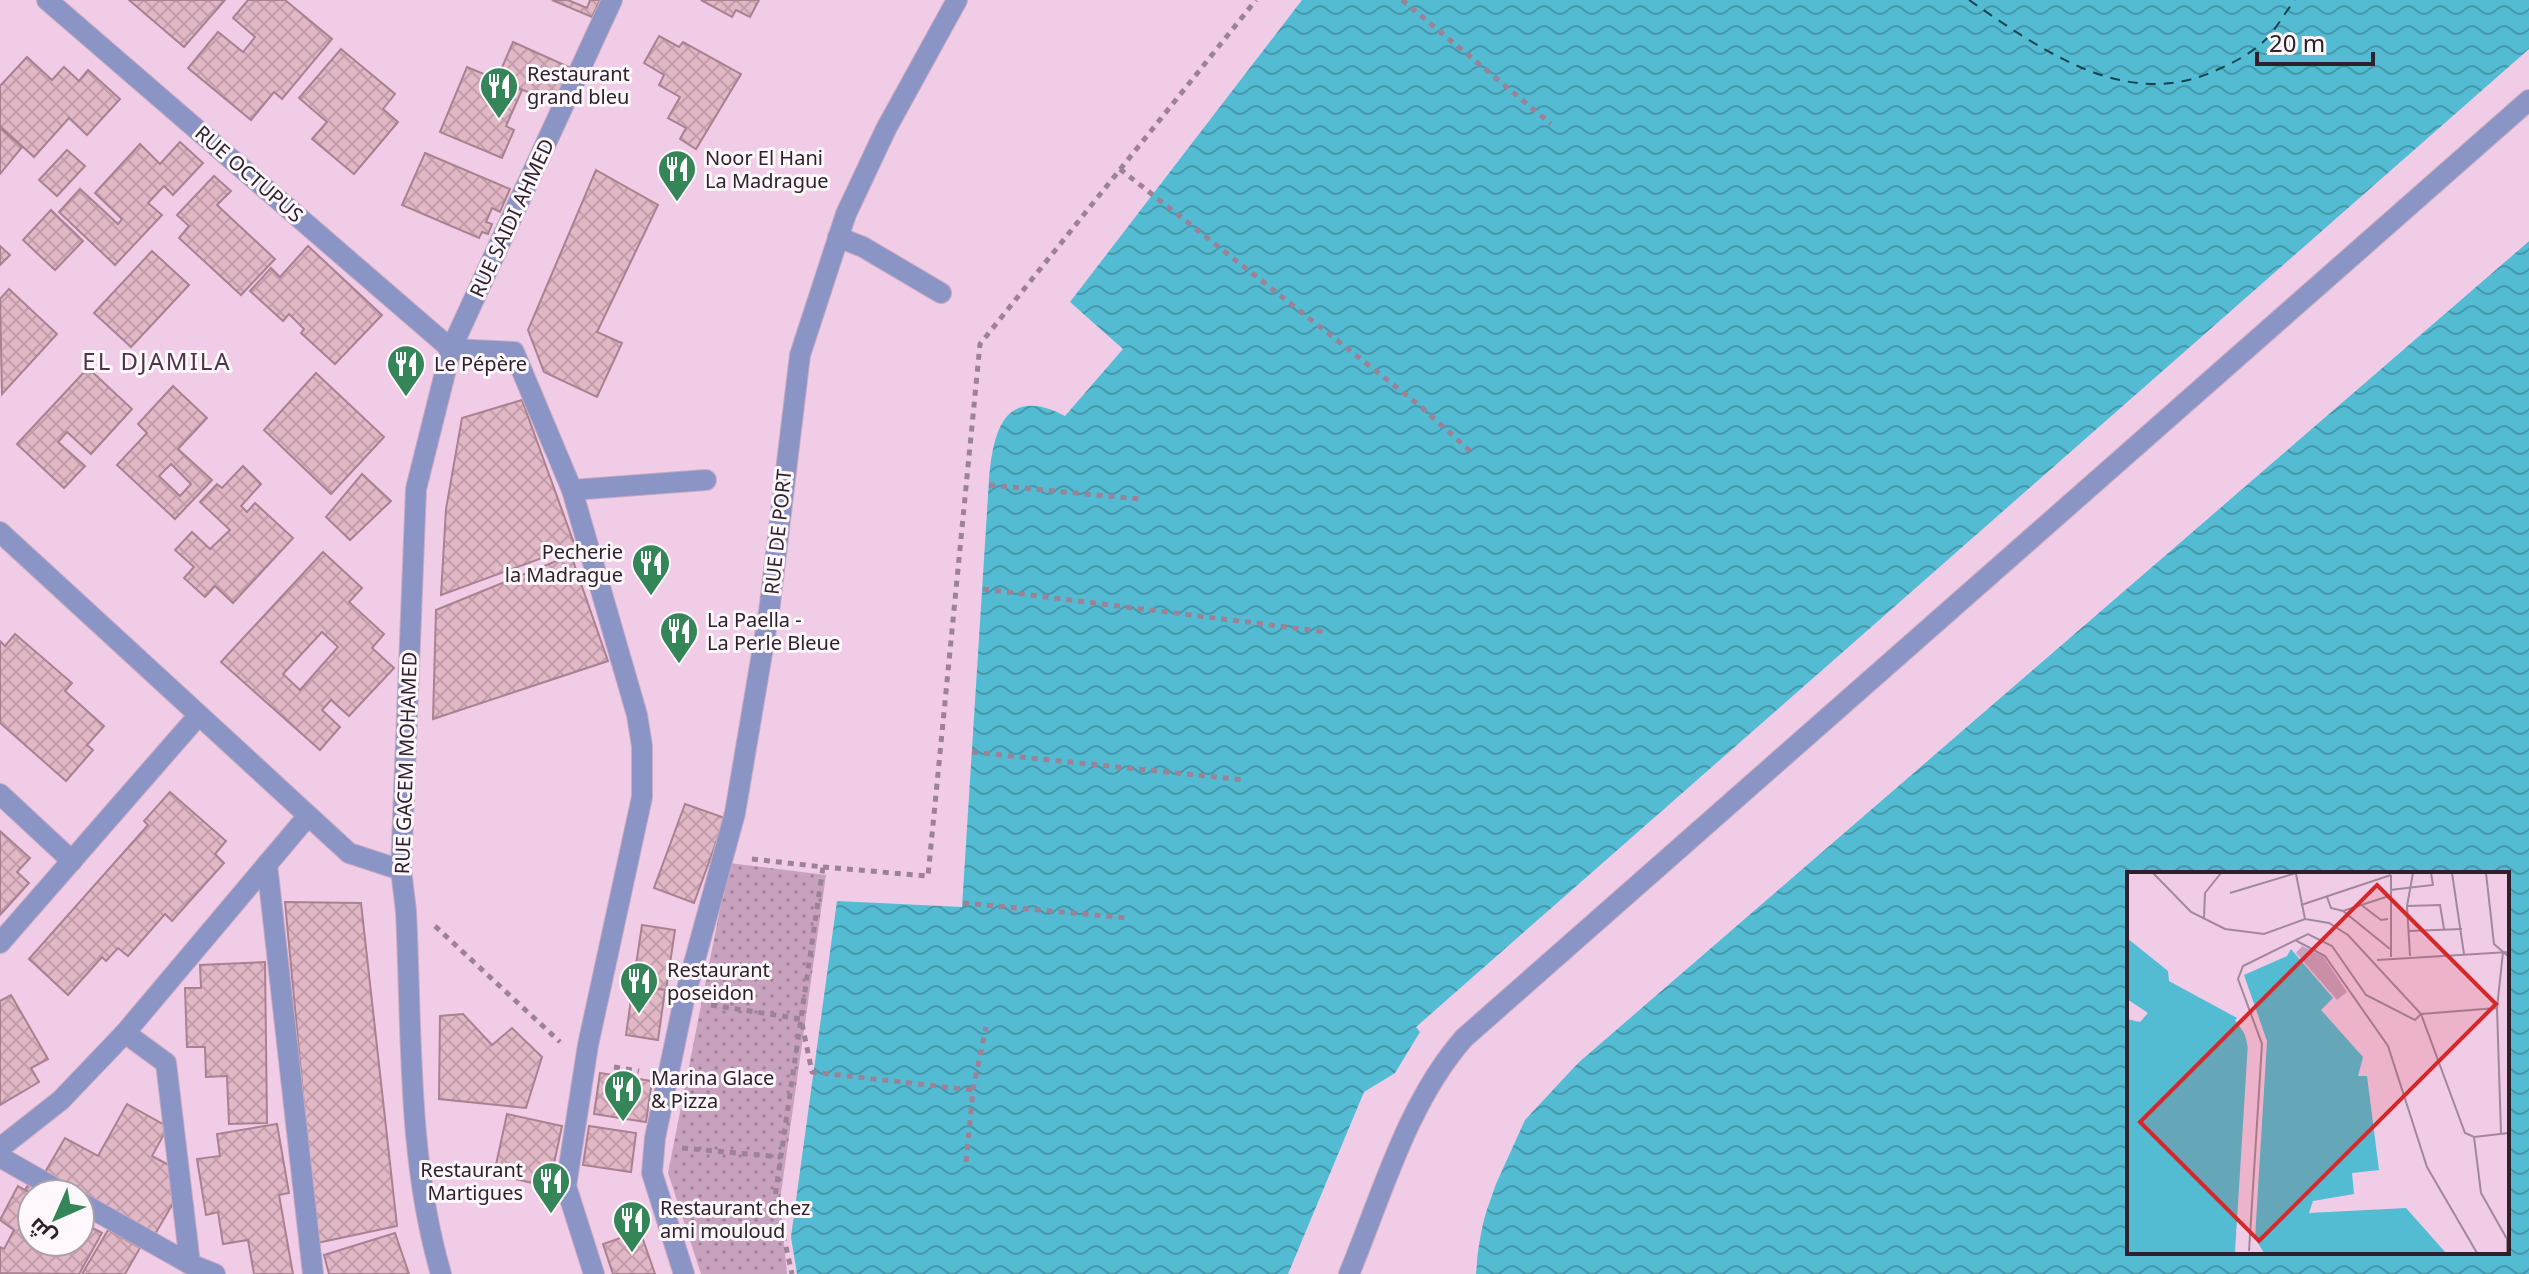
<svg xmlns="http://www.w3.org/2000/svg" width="2529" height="1274" viewBox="0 0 2529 1274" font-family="'Noto Sans',Cairo,sans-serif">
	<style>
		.green { fill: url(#green-dots) }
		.water { fill: url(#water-waves); fill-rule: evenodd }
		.pier { fill: #f0cce7 }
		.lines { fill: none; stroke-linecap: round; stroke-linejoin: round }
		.ferry { stroke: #16454f; stroke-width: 2; stroke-dasharray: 10 8; stroke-linecap: butt }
		.building { fill: url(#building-cross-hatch); stroke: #aa8190; stroke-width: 2; fill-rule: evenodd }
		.service-casing { stroke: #c9aac1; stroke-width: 22 }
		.minor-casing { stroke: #c9aac1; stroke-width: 22 }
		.tertiary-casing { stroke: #c9aac1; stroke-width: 22 }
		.path { stroke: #9c8296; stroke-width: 5; stroke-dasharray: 6 6; stroke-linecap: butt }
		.service { stroke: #8a94c5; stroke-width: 20 }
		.minor { stroke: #8a94c5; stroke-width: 20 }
		.tertiary { stroke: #8a94c5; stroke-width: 20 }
		.labels { text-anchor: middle; stroke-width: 6; stroke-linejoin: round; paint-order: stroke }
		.poi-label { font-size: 20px; fill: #2e212b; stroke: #fef7fc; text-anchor: start }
		.street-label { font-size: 20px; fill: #2e212b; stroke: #fef7fc }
		.quarter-label { font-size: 24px; letter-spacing: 2px; fill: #50344a; stroke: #fef7fc }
		.inset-river { fill: none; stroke: #53bcd3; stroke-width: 4 }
		.inset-road { fill: none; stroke: #a2889c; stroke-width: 2 }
		.view { fill: #d62828; fill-opacity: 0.15; stroke: #d62828; stroke-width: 4 }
		.inset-edge { fill: none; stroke: #2e212b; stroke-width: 4 }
	</style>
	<defs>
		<pattern id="green-dots" width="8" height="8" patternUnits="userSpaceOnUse" patternTransform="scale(2)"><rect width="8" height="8" fill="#c8a1be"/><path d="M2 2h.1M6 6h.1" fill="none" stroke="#a3839b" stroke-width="1.8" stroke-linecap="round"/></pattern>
		<pattern id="water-waves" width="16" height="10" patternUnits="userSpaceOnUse" patternTransform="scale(2)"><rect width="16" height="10" fill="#53bcd3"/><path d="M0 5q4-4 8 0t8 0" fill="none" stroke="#4598ab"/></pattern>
		<pattern id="building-cross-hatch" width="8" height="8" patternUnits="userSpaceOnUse" patternTransform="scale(2)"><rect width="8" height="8" fill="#e2b7c6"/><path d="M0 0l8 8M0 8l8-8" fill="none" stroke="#c29daa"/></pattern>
	</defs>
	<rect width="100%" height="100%" fill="#f0cce7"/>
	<polygon class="green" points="729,863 826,875 780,1200 787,1274 701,1274 668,1173"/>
	<g class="water">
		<path d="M1302,0H2529V49L1416,1027L1420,1032L1395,1073L1364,1092L1288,1274H797L791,1237L837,901L962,907L989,480C993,430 1005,385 1065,416L1123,349L1070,302Z"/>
		<path d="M2529,241V1274H1476C1479,1221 1497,1167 1524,1121C1538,1099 1561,1080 1579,1062ZM2129,874H2507V1252H2129Z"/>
	</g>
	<polygon class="pier" points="2529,237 2529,241 1579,1062 1525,1120 1496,1184 1478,1235 1476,1274 1472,1274 1474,1234 1492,1182 1521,1119 1576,1059"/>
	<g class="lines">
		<path class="ferry" d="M1969,0C2043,51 2128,113 2219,69C2237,61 2257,50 2270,35C2279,24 2286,11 2295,0"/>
	</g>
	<g class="building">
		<polygon points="129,0 225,0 184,47"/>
		<polygon points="248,0 285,0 332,39 282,99 274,92 251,120 188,68 218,32 243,52 255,37 233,18"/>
		<polygon points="552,0 568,0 587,8 590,0 600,0 592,17"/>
		<polygon points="701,0 759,0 750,17 736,10 732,17"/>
		<polygon points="659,36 679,47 683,42 741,74 696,149 680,139 686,128 668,118 680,97 659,85 664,75 644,63"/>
		<polygon points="513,42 571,68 556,104 497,79"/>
		<polygon points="341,49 395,94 383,109 398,122 354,174 312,139 327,122 299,98"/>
		<polygon points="27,57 52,80 64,67 79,81 88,70 120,99 87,135 69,118 34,157 0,126 0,86"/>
		<polygon points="467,67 522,90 506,126 514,130 502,158 440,132"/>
		<polygon points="0,128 22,147 0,174"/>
		<polygon points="180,142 203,163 173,195 164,186 148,203 162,215 115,265 59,212 80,189 118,224 122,219 95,193 140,144 160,164"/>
		<polygon points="67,150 85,166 57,196 39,180"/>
		<polygon points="425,153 510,189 500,212 492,208 486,222 492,224 488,234 482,232 479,238 402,205"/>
		<polygon points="596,170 658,205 597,332 622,343 597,397 544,372 528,330"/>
		<polygon points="214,176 231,191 217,205 275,259 241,295 179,238 189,226 177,215"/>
		<polygon points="51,210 83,241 55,270 23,240"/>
		<polygon points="0,246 10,255 0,265"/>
		<polygon points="308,246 382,315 335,364 301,333 304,329 289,314 283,321 250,291 271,268 280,277"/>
		<polygon points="152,251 189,285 131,347 94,313"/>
		<polygon points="9,289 57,334 2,394 0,299"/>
		<polygon points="88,368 132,409 91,454 67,432 58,442 85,466 64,488 17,444"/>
		<polygon points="316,373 384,437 331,494 264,430"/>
		<path d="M173,386L207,418L178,449L212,480L175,519L117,465L147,433L138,424ZM171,464L191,484L180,496L159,476Z"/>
		<polygon points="522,400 575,546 441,595 446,509 462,418"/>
		<polygon points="243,466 261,484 241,506 247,512 255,503 293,538 233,603 215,586 205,597 184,578 194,567 175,550 192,532 210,549 230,530 200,502 217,484 222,488"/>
		<polygon points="362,474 391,501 350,540 326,517"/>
		<path d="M323,552L362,588L349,602L384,634L372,648L394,668L349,716L331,700L322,710L340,727L320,750L221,662ZM322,632L338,647L300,690L283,674Z"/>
		<polygon points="571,555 608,661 433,719 436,610"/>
		<polygon points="15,634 72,683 65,691 104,726 87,745 93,750 66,781 0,723 0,641 5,646"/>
		<polygon points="170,792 226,841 215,854 224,863 172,921 165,914 128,956 118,948 106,961 102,957 68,995 29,959 148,825 144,821"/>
		<polygon points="685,804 725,818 694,903 654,888"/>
		<polygon points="0,831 30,858 17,872 29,883 0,915"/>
		<polygon points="285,902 361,903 397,1226 317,1243"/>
		<polygon points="642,925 675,930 666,990 633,985"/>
		<polygon points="265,962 267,1123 229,1124 227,1076 206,1077 205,1047 187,1047 185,988 201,988 200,965"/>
		<polygon points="633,985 665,990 658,1040 626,1035"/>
		<polygon points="11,995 48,1059 31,1068 39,1082 0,1105 0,1001"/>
		<polygon points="463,1014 492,1045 512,1028 542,1057 526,1108 439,1099 440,1016"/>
		<polygon points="600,1073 652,1081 646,1122 594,1114"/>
		<polygon points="127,1104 168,1127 152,1156 189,1176 154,1236 44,1174 65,1138 98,1156"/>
		<polygon points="507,1114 562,1126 549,1187 494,1174"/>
		<polygon points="277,1124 289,1193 279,1195 293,1274 254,1274 248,1240 223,1244 218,1212 206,1215 197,1159 220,1156 217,1134"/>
		<polygon points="589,1126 636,1133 631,1172 583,1165"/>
		<polygon points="34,1175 63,1194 32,1194 25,1190"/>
		<polygon points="18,1186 32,1194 32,1242 80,1242 80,1221 102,1233 79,1274 0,1273 0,1247 4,1249 14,1230 0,1220"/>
		<polygon points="108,1230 140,1248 125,1274 82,1274"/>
		<polygon points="640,1231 655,1274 613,1274 603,1244"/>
		<polygon points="395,1233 409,1274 329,1274 324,1255"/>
	</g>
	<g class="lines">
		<defs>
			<g id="service">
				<polyline points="838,237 863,247 941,293"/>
				<polyline points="451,349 514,352 572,490 637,715 642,746 642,797 588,1045 566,1186 594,1274"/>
				<polyline points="572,490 706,480"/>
				<path d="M1349,1274C1382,1195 1407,1103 1464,1038L2529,100"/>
			</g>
			<g id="minor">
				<path d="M47,0L451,349L416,489L401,870L406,911C412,1032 407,1158 441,1274"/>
				<polyline points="0,532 349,853 401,870"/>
				<polyline points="0,794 72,861"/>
				<polyline points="267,864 313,1274"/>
				<polyline points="0,943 198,716"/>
				<polyline points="125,1033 166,1063 190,1264"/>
				<polyline points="0,1148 61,1100 125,1033 307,817"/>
				<polyline points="0,1157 65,1194"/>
				<polyline points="80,1202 190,1264 215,1274"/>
				<polyline points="684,1274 652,1173 655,1138 684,1000 735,813 769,612 800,355 846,214 886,129 957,0"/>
			</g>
			<polyline id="tertiary" points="451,349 612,0"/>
		</defs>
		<use href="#service" class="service-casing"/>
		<use href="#minor" class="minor-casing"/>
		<use href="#tertiary" class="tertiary-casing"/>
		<g class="path">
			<polyline points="1402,0 1551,124"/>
			<polyline points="1120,169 1419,405 1470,451"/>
			<polyline points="989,485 1140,499"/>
			<polyline points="983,589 1326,632"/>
			<polyline points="972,752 1245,780"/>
			<polyline points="752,859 823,867 775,1197 792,1274"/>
			<polyline points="823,867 928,876 980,344 1256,0"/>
			<polyline points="963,903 1128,918"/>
			<polyline points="435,926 560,1042"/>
			<polyline points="711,1005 801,1019 812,1072 973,1090"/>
			<polyline points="614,1067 639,1071"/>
			<polyline points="682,1148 781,1157"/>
			<polyline points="966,1162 973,1090 986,1027"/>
		</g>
		<use href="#service" class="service"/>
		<use href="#minor" class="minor"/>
		<use href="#tertiary" class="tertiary"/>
	</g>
	<defs>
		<symbol id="restaurant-pin" viewBox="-11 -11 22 30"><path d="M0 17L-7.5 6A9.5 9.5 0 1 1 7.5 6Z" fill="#348557" stroke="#fef7fc"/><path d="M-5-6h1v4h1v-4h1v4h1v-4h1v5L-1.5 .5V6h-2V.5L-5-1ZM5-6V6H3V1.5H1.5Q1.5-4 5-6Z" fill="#fff"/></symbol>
	</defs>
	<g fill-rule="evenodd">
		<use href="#restaurant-pin" x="477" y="64" width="44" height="60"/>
		<use href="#restaurant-pin" x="655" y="147" width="44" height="60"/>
		<use href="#restaurant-pin" x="384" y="342" width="44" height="60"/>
		<use href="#restaurant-pin" x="629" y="541" width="44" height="60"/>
		<use href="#restaurant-pin" x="657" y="609" width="44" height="60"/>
		<use href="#restaurant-pin" x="617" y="959" width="44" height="60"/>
		<use href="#restaurant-pin" x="601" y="1067" width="44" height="60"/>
		<use href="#restaurant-pin" x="529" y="1159" width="44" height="60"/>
		<use href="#restaurant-pin" x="610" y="1198" width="44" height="60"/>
	</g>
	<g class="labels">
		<g class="poi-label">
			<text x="527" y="81">Restaurant<tspan x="527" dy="23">grand bleu</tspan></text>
			<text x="705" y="165">Noor El Hani<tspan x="705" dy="23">La Madrague</tspan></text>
			<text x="434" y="371">Le Pépère</text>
			<text x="623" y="559" text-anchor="end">Pecherie<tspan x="623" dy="23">la Madrague</tspan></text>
			<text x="707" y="627">La Paella -<tspan x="707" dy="23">La Perle Bleue</tspan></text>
			<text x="667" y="977">Restaurant<tspan x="667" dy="23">poseidon</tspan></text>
			<text x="651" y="1085">Marina Glace<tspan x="651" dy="23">&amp; Pizza</tspan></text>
			<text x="523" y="1177" text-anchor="end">Restaurant<tspan x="523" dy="23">Martigues</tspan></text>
			<text x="660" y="1215">Restaurant chez<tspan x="660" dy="23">ami mouloud</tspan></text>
		</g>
		<g class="street-label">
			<text transform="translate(249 174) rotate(41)" y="7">RUE OCTUPUS</text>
			<text transform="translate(512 218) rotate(-65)" y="7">RUE SAIDI AHMED</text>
			<text transform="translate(778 532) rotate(-84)" y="7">RUE DE PORT</text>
			<text transform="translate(406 763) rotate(-88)" y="7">RUE GACEM MOHAMED</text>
		</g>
		<g class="quarter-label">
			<text x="157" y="370">EL DJAMILA</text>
		</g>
	</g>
	<g transform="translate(2127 872)">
		<rect width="382" height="382" fill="#f0cce7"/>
		<path d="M175,74L197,85L220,120L210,128L169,81Z" fill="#c8a1be"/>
		<path d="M0,66L41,99L42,109L110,146L121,170L108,381H0V147L13,150L21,141L0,127ZM164,77L206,126L194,138L236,185L231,204H240L252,298L225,301L227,322L186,329L182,341L279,336L319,381H137L128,366L140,169L117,103L160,84Z" fill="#53bcd3"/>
		<path d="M113,144L126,181L108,381L122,181L118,162L108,148Z" fill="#f0cce7"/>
		<path class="inset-river" d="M167,381L153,341L159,326L173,319L226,312"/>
		<path class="inset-road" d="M26,1L64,40L98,57L137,62L178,47L202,51L221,63L294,142L338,261L347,265L382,261M325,1L337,82M359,1L367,72L382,85M169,2L178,47M263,18L306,13L304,1M103,21L169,1M200,25L204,36L216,39L263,77M233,32L254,48L261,47M174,33L264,3M280,34L313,33L317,57M216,39L262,24M77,46L78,21L94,1M282,59L335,57M168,68L198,84L261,174L300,295L350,381M283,84L280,34L286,1M264,85V3M250,88L382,80M374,261L370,136L376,80M347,265L354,321L380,367V381M122,379L135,172L111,107L116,94L181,62L205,74L239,123L288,148L294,142L370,136"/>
		<path class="view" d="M250,13L369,132L132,369L13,250Z"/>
		<rect width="382" height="382" class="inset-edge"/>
	</g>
	<g transform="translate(56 1218) rotate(225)"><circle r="38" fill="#fef7fc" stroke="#aba1a8" stroke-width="2"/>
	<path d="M0-6L14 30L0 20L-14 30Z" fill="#348557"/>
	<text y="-12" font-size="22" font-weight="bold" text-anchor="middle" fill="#2e212b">ش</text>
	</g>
	<path d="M2257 52v12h116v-12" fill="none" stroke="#2e212b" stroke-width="4"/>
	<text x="2269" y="52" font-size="24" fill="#2e212b" stroke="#fef7fc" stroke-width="6" paint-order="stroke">20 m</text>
</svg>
